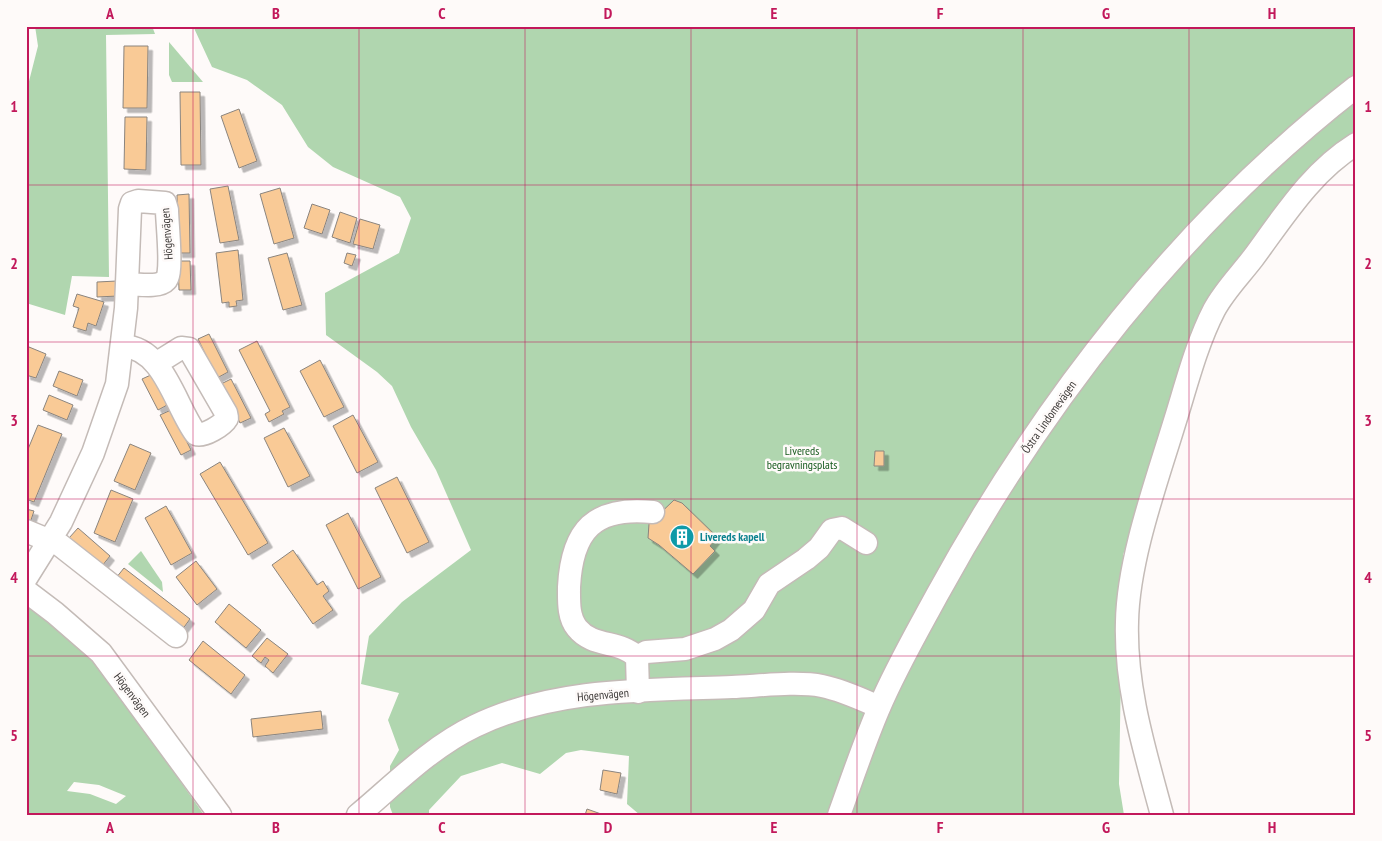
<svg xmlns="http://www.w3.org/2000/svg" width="1382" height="841" viewBox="0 0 1382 841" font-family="'PT Sans Narrow',sans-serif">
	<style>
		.green { fill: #b0d6af; fill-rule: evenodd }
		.building { fill: #f9ca96; stroke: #8a847e; filter: url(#shadow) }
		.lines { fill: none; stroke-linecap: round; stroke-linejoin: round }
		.minor-casing { stroke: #c4bbb7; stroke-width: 25 }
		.minor { stroke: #fff; stroke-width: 22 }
		.grid { fill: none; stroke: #c2185b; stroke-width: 1; stroke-opacity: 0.55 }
		.labels { text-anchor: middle; stroke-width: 5; stroke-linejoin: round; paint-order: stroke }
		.street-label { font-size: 12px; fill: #3c3937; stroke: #fefaf9 }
		.park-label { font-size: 12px; fill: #165a1d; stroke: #fefaf9 }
		.culture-label { font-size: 12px; font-weight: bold; fill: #0d838f; stroke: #fefaf9; text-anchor: start }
		.neatline { fill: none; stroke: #c2185b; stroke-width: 2 }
		.grid-label { font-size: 16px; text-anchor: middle; font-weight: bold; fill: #c2185b }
	</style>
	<defs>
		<filter id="shadow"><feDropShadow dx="4.5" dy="4.5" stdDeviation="0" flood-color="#0004"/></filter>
	</defs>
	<rect width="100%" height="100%" fill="#fefaf9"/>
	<g class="green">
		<polygon points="35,26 152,26 155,34 106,35 109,277 72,276 65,315 26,303 26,93 38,46"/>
		<polygon points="193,26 525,26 529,29 562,26 1356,26 1356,134 1321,159 1221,279 1193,351 1123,555 1119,784 1124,815 640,815 627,804 629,756 581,750 566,753 540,774 502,763 461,776 429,810 429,815 393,815 390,807 390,766 399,750 388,720 399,693 361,684 369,636 402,602 471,550 436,470 411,427 392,386 377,372 326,335 325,293 399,253 411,218 400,197 333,167 308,147 282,105 247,80 212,67"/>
		<polygon points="169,42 203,82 172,82 169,75"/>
		<polygon points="141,551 162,582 163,592 128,564"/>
		<path d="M26,605L95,660L204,815H26ZM74,782L99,785L126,796L116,804L90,794L67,791Z"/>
	</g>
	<g class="building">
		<polygon points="124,46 148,46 147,108 123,108"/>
		<polygon points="180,92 200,92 201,165 181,165"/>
		<polygon points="239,109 257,161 239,168 221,116"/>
		<polygon points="125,117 147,117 146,170 124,169"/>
		<polygon points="228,186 239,240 220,243 210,189"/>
		<polygon points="280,188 294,238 274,244 260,194"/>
		<polygon points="189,194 190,253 178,253 177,195"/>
		<polygon points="312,204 330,210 322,234 304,228"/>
		<polygon points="340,212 357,218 350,243 332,237"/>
		<polygon points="360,219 380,225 373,249 353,244"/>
		<polygon points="238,250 243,300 236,301 237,306 229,307 229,302 222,303 216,253"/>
		<polygon points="287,253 302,305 283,310 268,258"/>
		<polygon points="347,253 356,255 352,266 344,263"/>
		<polygon points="178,261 190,261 191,290 179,290"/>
		<polygon points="117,281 118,296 97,297 97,282"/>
		<polygon points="77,294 104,302 96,326 88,323 86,331 73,327 79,308 73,306"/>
		<polygon points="209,334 228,372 217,378 198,339"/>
		<polygon points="257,341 290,407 282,411 284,414 269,422 265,414 270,411 239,350"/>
		<polygon points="29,347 46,354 36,378 26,375 26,354"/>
		<polygon points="320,360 344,407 324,417 300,371"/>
		<polygon points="59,371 83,380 77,396 53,386"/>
		<polygon points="153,374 169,404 158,410 142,379"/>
		<polygon points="231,379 251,418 240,423 221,384"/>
		<polygon points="49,395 73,405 67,420 43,410"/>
		<polygon points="171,410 191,450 181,455 160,415"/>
		<polygon points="353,415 378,462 357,473 333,426"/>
		<polygon points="38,425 62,434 34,502 26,499 26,454"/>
		<polygon points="284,428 310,476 288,487 264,438"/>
		<polygon points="130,444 151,453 135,490 114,481"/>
		<polygon points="875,451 884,451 884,466 874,466"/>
		<polygon points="220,462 268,543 248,555 200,474"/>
		<polygon points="397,477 429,542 407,553 375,488"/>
		<polygon points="111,490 133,499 115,542 94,533"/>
		<polygon points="674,500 682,503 717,537 710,546 715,551 693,574 659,545 648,538 649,524"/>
		<polygon points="166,506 192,553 171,565 145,518"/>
		<polygon points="26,509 34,511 30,523 26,522"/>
		<polygon points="348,513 381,577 358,589 326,525"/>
		<polygon points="78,528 110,556 102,566 69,538"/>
		<polygon points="293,550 317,585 323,581 329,591 323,596 333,610 313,624 272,565"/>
		<polygon points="196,561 217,589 197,605 176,577"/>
		<polygon points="124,568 190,619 182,630 116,578"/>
		<polygon points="229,604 261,630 246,648 215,622"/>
		<polygon points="267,638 288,654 273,673 265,666 269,660 265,657 261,663 252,656"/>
		<polygon points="203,641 245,675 231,694 189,660"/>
		<polygon points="321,711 323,729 253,737 251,719"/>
		<polygon points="603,770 621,773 617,794 600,790"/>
		<polygon points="587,809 604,815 585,815"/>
	</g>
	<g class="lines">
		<defs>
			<g id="minor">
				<path d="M123,346C164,348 175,406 196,434C204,437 223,425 227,418L226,413L189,349L181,348L157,363"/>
				<polyline points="26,531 60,545 176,636"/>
				<path d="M26,578L61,522L93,453L117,384L126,308L130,209L132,203L138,201L165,203L167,210C167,222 173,274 166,280C159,288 137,284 128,284"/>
				<polyline points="26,591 55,613 101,653 220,815"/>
				<polyline points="637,657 646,652 685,649 715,639 731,630 754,610 769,584 806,559 819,548 832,530 842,528 866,543"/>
				<path d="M638,692L637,657C620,640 593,648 577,628C568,617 569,601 569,587C572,530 594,506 653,512"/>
				<path d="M358,815C395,784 431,747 475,726C553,688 647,690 732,687C758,686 797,681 822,686C842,690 861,699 879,707"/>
				<path d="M839,815C852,779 864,743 879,708C895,670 917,632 937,595C1042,403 1182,222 1356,87"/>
				<path d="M1162,815C1145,751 1125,689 1127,622C1128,560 1156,483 1174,424C1186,386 1196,345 1214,310C1224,291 1240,275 1253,258C1284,216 1311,172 1356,144"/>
			</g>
		</defs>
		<use href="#minor" class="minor-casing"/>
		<use href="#minor" class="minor"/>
	</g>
	<path class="grid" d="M193,26V815M359,26V815M525,26V815M691,26V815M857,26V815M1023,26V815M1189,26V815M26,185H1356M26,342H1356M26,499H1356M26,656H1356"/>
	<defs>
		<symbol id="building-disc" viewBox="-11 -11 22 22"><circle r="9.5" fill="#0f9aa8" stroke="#fefaf9"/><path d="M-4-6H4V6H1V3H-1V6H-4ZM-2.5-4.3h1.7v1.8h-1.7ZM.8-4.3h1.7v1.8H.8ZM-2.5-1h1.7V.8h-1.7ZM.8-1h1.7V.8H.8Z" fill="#fff"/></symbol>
	</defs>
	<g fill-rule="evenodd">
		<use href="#building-disc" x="668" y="523" width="28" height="28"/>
	</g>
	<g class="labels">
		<g class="street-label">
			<text transform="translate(167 234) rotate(-94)" y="4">Högenvägen</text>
			<text transform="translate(1049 417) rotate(-55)" y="4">Östra Lindomevägen</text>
			<text transform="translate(132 695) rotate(53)" y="4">Högenvägen</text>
			<text transform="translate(603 695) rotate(-5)" y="4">Högenvägen</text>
		</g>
		<g class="park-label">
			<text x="802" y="455">Livereds<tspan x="802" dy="14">begravningsplats</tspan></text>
		</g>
		<g class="culture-label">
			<text x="700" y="541">Livereds kapell</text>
		</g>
	</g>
	<rect width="1382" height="841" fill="none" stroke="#fefaf9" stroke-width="55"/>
	<rect x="28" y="28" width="1326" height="786" class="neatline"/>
	<g class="grid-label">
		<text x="110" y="19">A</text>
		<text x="276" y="19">B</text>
		<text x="442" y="19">C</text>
		<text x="608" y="19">D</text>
		<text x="774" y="19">E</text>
		<text x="940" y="19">F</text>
		<text x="1106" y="19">G</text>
		<text x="1272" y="19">H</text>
		<text x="14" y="112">1</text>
		<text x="1368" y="112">1</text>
		<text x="14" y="269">2</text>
		<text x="1368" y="269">2</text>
		<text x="14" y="426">3</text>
		<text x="1368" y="426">3</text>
		<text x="14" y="583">4</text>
		<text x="1368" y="583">4</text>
		<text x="14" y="741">5</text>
		<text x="1368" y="741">5</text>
		<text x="110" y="833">A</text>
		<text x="276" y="833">B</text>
		<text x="442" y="833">C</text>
		<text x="608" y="833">D</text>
		<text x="774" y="833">E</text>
		<text x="940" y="833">F</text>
		<text x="1106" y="833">G</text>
		<text x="1272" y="833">H</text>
	</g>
</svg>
